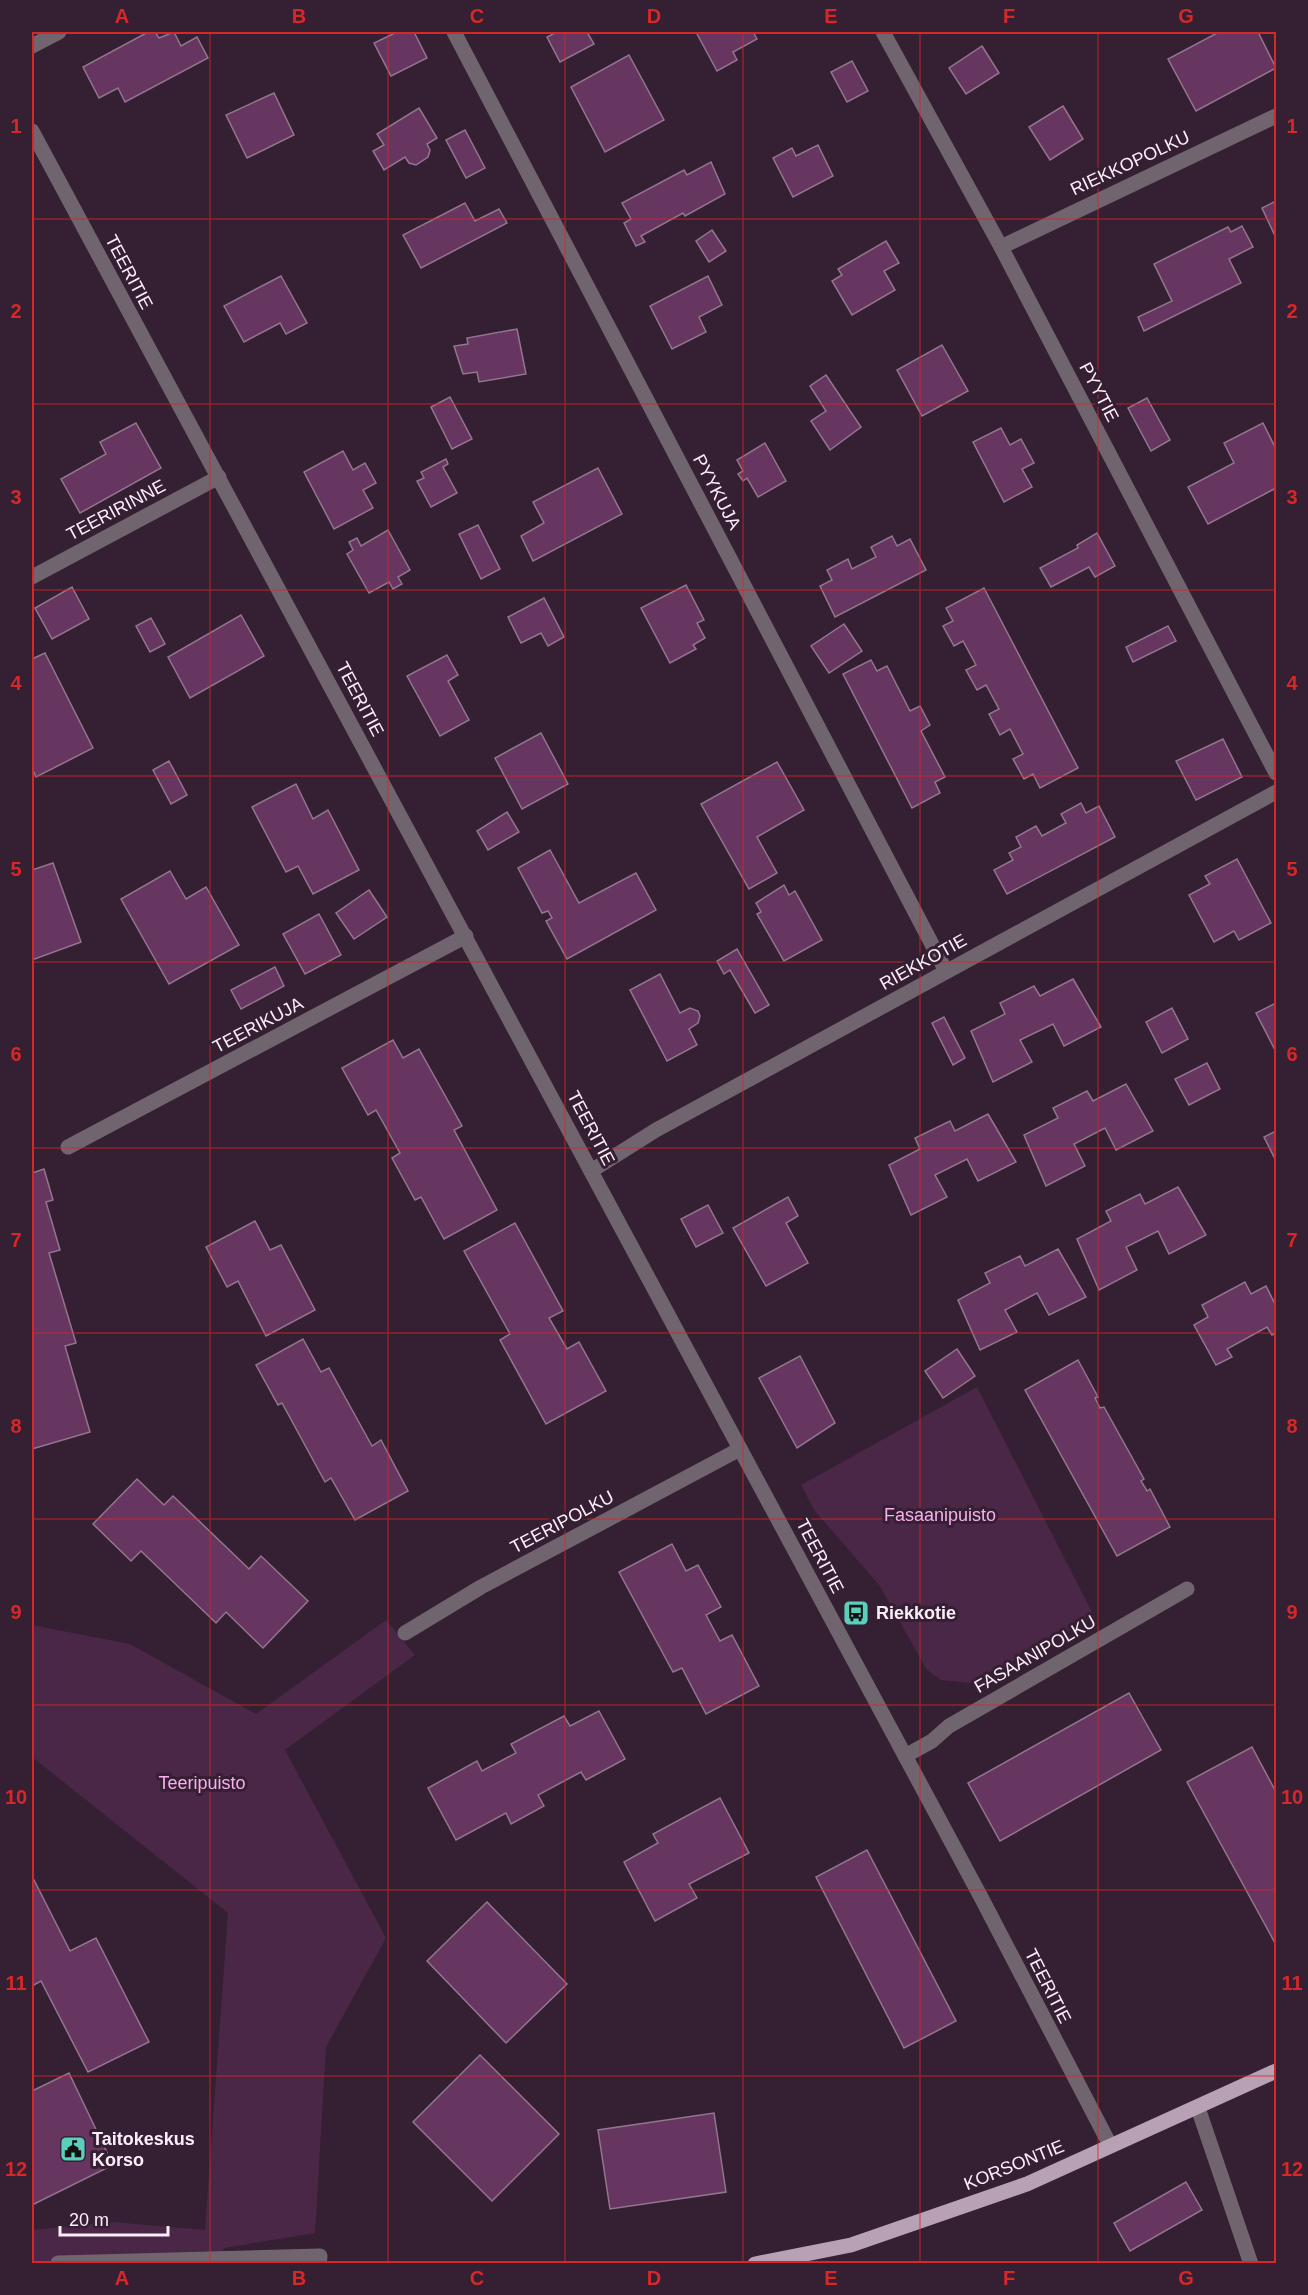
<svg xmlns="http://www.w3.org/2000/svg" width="1308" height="2295" viewBox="0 0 1308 2295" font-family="Helvetica,sans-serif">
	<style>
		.green { fill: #4a2746 }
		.building { fill: #663661; stroke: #92768d; stroke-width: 1.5 }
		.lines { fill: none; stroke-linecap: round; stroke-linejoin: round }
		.minor { stroke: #70646e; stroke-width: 15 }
		.major { stroke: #b9a1b5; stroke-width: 15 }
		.grid { fill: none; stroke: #d62828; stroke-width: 1.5; stroke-opacity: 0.55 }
		.labels { text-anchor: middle; stroke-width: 6; stroke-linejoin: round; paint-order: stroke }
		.street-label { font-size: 18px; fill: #fcedf9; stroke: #351f32 }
		.park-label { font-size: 18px; fill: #f9aeef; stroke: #351f32 }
		.poi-label { font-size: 18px; font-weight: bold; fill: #fcedf9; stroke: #351f32; text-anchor: start }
		.neatline { fill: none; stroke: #d62828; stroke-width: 2 }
		.grid-label { font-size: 20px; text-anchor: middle; font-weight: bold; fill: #d62828 }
	</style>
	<rect width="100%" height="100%" fill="#351f32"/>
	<g class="green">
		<polygon points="977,1387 1095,1618 970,1683 941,1680 927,1670 879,1585 814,1510 801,1485"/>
		<polygon points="386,1620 415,1655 285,1750 386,1938 326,2047 315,2233 224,2248 219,2263 32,2263 32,2230 113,2222 205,2230 228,1913 32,1757 32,1625 130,1644 256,1714"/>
	</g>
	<g class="building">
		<polygon points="148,32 155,32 159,38 174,32 181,46 197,37 208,58 125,102 118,88 99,98 83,67"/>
		<polygon points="397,32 414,32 427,58 391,76 374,43"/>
		<polygon points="557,32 587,32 594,44 560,62 547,37"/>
		<polygon points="696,32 753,32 757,39 733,52 737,60 717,71"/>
		<polygon points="1219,32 1258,32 1276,68 1196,111 1168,59"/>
		<polygon points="982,46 999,73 966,94 949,68"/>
		<polygon points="629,55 664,120 605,152 571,87"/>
		<polygon points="852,61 868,91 847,102 831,72"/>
		<polygon points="274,93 294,135 247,158 226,115"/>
		<polygon points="1063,106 1083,139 1050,160 1029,127"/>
		<polygon points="419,108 437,138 427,144 430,150 428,157 416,165 409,163 405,157 384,170 373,151 384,145 377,134"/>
		<polygon points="465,130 485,168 466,178 446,140"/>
		<polygon points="818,145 833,176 793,197 773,158 792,148 796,156"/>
		<polygon points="711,162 725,194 685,216 683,213 641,236 645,242 636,246 624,223 631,219 622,203 684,170 687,175"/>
		<polygon points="1276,201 1276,238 1262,208"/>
		<polygon points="465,203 475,221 499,209 507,223 421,268 403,235"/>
		<polygon points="1242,226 1253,247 1229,259 1241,283 1144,331 1138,317 1172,301 1154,264 1228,227 1231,232"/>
		<polygon points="712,230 726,251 709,262 696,241"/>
		<polygon points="886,241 899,263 884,271 895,290 852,315 832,281 842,275 838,269"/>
		<polygon points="281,276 307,323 286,334 280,323 244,342 224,306"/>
		<polygon points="708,276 722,305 699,317 706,332 672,349 650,306"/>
		<polygon points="517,329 526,374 479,382 477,372 463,374 454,346 468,344 467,338"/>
		<polygon points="942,345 968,391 922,416 897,370"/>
		<polygon points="826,375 861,427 830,450 811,421 826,411 810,386"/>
		<polygon points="450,397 472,439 452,449 431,407"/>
		<polygon points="1147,398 1170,440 1151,451 1128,408"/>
		<polygon points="136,423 161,468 80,513 61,479 106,454 100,442"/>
		<polygon points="1263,423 1276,449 1276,488 1208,524 1188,487 1234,463 1224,443"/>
		<polygon points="1001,428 1010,445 1021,439 1034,463 1022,469 1032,487 1004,502 973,442"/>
		<polygon points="765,443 786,481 758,497 747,478 743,481 738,474 743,471 737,460"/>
		<polygon points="343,451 353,470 365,463 376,483 363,490 373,508 334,529 304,472"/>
		<polygon points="446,459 448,464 443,467 457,493 431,507 417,481 424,478 421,472"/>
		<polygon points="598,468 622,514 533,561 521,536 544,523 533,502"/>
		<polygon points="478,525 500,569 481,579 459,534"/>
		<polygon points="388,530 410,570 398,577 402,584 393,589 389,582 369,593 347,554 353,550 349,542 357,538 361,546"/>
		<polygon points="1097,533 1115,566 1095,577 1089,567 1051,587 1040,568 1078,548 1077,545"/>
		<polygon points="892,536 897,546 910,539 926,570 835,617 820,586 832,580 827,570 848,559 852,569 876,557 871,547"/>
		<polygon points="686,585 704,620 697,623 705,638 693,645 696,649 670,663 641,608"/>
		<polygon points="72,587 89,619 52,639 35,608"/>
		<polygon points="984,588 1078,768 1040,788 1033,774 1024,779 1013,759 1023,754 1010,729 1000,735 989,714 999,709 986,685 977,690 966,670 976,665 963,641 954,646 943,626 953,621 946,608"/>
		<polygon points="544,598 564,637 548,646 541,633 521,643 508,617"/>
		<polygon points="241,615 264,656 190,698 168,657"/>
		<polygon points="151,618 165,644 150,652 136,626"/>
		<polygon points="844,624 862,651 829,673 811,646"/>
		<polygon points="1168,626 1176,641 1133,662 1126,647"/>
		<polygon points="45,653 93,748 36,777 32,768 32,659"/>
		<polygon points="447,655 458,675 448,681 469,720 440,736 407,676"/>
		<polygon points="871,660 877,671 887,666 910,711 920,706 930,725 921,731 945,777 935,782 940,793 912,808 843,674"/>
		<polygon points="541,733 568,784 522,809 495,758"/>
		<polygon points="1223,739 1242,777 1196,800 1176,761"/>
		<polygon points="169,761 187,795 171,804 153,770"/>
		<polygon points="777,762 804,810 757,837 777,873 749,889 701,804"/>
		<polygon points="296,784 313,819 328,810 359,870 313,894 298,866 286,872 252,807"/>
		<polygon points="1081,803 1086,813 1099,806 1115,837 1007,894 994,870 1013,860 1009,853 1021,847 1016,837 1036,826 1042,836 1066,823 1061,814"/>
		<polygon points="507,812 519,832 488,850 477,831"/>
		<polygon points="550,850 579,903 636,873 656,910 567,959 546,921 552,918 548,911 542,913 518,868"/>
		<polygon points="1237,859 1271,923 1239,940 1234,931 1214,942 1189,895 1210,884 1205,876"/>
		<polygon points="53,863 81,942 32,960 32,870"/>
		<polygon points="170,871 186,899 206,887 239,945 169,984 121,899"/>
		<polygon points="784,885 789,895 795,891 822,940 784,961 757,914 761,912 756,903"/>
		<polygon points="369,890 387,917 354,939 336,913"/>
		<polygon points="319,914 341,955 305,974 283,934"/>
		<polygon points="737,949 769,1005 755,1013 730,970 724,974 717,961"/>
		<polygon points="275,967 284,986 241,1009 231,990"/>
		<polygon points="660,974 680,1013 690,1008 698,1011 700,1016 698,1023 689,1029 697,1045 667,1061 630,990"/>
		<polygon points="1073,979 1101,1027 1064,1046 1053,1024 1020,1040 1032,1062 993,1082 971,1031 1005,1014 1000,1003 1034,986 1040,996"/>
		<polygon points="1276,1003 1276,1052 1256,1013"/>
		<polygon points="1172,1008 1188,1039 1162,1053 1146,1022"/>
		<polygon points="944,1017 965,1058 953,1065 932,1023"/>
		<polygon points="393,1040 403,1058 419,1049 462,1126 454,1130 497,1210 444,1239 421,1197 415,1200 392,1158 400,1153 376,1110 368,1115 342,1068"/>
		<polygon points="1207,1063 1220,1089 1189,1105 1175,1079"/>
		<polygon points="1126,1084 1153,1131 1116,1150 1105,1128 1074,1144 1085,1166 1046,1186 1024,1135 1058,1118 1053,1108 1087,1091 1093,1101"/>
		<polygon points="988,1114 1016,1162 978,1181 967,1159 935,1175 947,1197 911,1215 889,1165 920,1149 915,1138 950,1121 955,1131"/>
		<polygon points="1276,1131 1276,1161 1264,1137"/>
		<polygon points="44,1169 53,1200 46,1202 60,1250 49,1253 76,1343 65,1346 90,1432 32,1449 32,1173"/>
		<polygon points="1178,1187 1206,1235 1169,1254 1158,1231 1126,1247 1137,1270 1099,1290 1077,1239 1111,1221 1106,1211 1140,1194 1145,1204"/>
		<polygon points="788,1197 798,1216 786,1223 808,1263 766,1286 733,1228"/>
		<polygon points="708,1205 723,1233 696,1247 681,1219"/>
		<polygon points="255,1221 270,1250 281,1245 315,1310 266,1336 238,1281 227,1287 206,1247"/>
		<polygon points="515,1223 563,1311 549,1318 567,1349 579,1342 606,1391 546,1424 500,1340 510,1334 464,1251"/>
		<polygon points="1058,1249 1086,1297 1049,1315 1037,1293 1005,1310 1017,1332 980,1350 958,1300 990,1283 985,1273 1020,1256 1025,1266"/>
		<polygon points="1245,1282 1251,1294 1266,1286 1276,1306 1276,1333 1272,1335 1267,1327 1227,1349 1232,1357 1216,1365 1194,1325 1208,1317 1202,1305"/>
		<polygon points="303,1339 321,1372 329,1368 372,1446 381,1440 408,1491 355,1520 331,1478 325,1482 282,1403 278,1405 256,1365"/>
		<polygon points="957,1349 975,1376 943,1398 925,1371"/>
		<polygon points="800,1356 835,1423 797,1448 759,1378"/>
		<polygon points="1078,1360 1098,1397 1095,1398 1100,1408 1104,1407 1144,1479 1141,1481 1147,1491 1150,1489 1170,1527 1117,1556 1025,1390"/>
		<polygon points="137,1479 164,1505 173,1496 249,1569 261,1556 308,1601 263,1648 226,1612 216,1623 141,1551 131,1561 93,1524"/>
		<polygon points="672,1544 686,1571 698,1565 721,1607 706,1615 720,1641 732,1635 759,1686 706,1714 682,1668 673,1672 619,1572"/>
		<polygon points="1129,1693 1161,1750 1000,1841 968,1783"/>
		<polygon points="599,1711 625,1759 586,1780 581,1772 538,1795 544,1806 511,1824 506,1813 456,1840 428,1788 477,1761 482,1771 516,1753 511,1744 564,1716 570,1726"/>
		<polygon points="1252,1747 1276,1792 1275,1943 1187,1782"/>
		<polygon points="720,1798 749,1853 689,1884 697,1898 655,1921 624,1862 658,1843 653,1834"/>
		<polygon points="867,1850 956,2021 904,2048 816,1877"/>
		<polygon points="32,1876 70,1951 96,1938 149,2042 88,2072 41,1981 32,1986"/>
		<polygon points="487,1902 567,1984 506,2043 427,1961"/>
		<polygon points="480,2055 559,2134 492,2201 413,2122"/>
		<polygon points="69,2073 113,2165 32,2205 32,2091"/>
		<polygon points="714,2113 726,2192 610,2209 598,2130"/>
		<polygon points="1186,2182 1202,2210 1130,2251 1114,2223"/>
	</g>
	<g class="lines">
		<g class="minor">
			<polyline points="454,32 946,971"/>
			<polyline points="883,32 1001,247 1276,773"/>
			<polyline points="32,46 59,32"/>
			<polyline points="32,131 982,1899 1110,2145"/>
			<polyline points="1001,247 1276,116"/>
			<polyline points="32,577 219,477"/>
			<polyline points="68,1147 466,936"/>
			<polyline points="591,1171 656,1130 1276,792"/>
			<polyline points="405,1633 481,1587 740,1449"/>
			<polyline points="905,1756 932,1741 949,1726 1187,1589"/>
			<polyline points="1198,2108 1251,2264"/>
			<polyline points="58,2263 320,2256 319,2264"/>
		</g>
		<polyline class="major" points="755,2264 851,2245 1027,2184 1276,2071"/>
	</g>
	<path class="grid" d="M210,32V2264M388,32V2264M565,32V2264M743,32V2264M920,32V2264M1098,32V2264M32,219H1276M32,404H1276M32,590H1276M32,776H1276M32,962H1276M32,1148H1276M32,1333H1276M32,1519H1276M32,1705H1276M32,1890H1276M32,2076H1276"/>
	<defs>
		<symbol id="bus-square" viewBox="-11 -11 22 22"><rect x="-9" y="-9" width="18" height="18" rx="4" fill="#5bcebc" stroke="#351f32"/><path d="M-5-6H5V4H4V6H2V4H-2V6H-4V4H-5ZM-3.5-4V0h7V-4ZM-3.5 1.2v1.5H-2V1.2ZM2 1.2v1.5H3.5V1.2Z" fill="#111"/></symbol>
		<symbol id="civic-square" viewBox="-11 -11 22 22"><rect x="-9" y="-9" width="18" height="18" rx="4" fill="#5bcebc" stroke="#351f32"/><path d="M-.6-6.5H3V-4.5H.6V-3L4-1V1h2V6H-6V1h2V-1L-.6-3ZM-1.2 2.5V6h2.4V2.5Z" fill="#111"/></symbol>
	</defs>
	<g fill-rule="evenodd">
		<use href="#bus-square" x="841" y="1598" width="30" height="30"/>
		<use href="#civic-square" x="58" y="2134" width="30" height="30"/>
	</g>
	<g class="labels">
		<g class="street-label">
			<text transform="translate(1130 163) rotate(-25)" y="6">RIEKKOPOLKU</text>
			<text transform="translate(129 272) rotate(62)" y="6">TEERITIE</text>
			<text transform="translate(1099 392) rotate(62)" y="6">PYYTIE</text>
			<text transform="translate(717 492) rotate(62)" y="6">PYYKUJA</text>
			<text transform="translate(116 510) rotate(-28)" y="6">TEERIRINNE</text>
			<text transform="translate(360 699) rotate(62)" y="6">TEERITIE</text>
			<text transform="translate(923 962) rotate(-29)" y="6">RIEKKOTIE</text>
			<text transform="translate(258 1025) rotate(-28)" y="6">TEERIKUJA</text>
			<text transform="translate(591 1128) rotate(62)" y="6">TEERITIE</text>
			<text transform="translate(562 1522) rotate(-28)" y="6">TEERIPOLKU</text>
			<text transform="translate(820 1556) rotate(62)" y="6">TEERITIE</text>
			<text transform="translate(1035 1654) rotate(-30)" y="6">FASAANIPOLKU</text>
			<text transform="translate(1048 1986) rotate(63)" y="6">TEERITIE</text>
			<text transform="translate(1014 2165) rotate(-22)" y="6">KORSONTIE</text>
		</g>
		<g class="park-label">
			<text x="940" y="1521">Fasaanipuisto</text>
			<text x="202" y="1789">Teeripuisto</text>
		</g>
		<g class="poi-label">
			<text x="876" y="1619">Riekkotie</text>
			<text x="92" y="2145">Taitokeskus<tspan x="92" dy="21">Korso</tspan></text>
		</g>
	</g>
	<rect width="1308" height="2295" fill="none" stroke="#351f32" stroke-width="66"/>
	<path d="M60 2226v9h108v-9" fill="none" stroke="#fcedf9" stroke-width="3"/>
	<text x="69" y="2226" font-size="18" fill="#fcedf9" stroke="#351f32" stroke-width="4.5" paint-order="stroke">20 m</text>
	<rect x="33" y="33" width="1242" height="2229" class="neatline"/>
	<g class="grid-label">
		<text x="122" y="23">A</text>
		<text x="299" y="23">B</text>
		<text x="477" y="23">C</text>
		<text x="654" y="23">D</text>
		<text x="831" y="23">E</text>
		<text x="1009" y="23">F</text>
		<text x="1186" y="23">G</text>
		<text x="16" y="133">1</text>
		<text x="1292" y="133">1</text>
		<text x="16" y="318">2</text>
		<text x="1292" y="318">2</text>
		<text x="16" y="504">3</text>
		<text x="1292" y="504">3</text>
		<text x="16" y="690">4</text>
		<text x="1292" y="690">4</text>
		<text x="16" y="876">5</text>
		<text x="1292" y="876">5</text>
		<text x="16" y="1061">6</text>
		<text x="1292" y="1061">6</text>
		<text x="16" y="1247">7</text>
		<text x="1292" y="1247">7</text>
		<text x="16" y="1433">8</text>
		<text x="1292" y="1433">8</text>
		<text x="16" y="1619">9</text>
		<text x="1292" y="1619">9</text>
		<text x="16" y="1804">10</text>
		<text x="1292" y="1804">10</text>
		<text x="16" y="1990">11</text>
		<text x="1292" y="1990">11</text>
		<text x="16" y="2176">12</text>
		<text x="1292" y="2176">12</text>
		<text x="122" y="2285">A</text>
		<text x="299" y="2285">B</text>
		<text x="477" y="2285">C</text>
		<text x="654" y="2285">D</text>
		<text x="831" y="2285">E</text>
		<text x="1009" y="2285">F</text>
		<text x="1186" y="2285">G</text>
	</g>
</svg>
